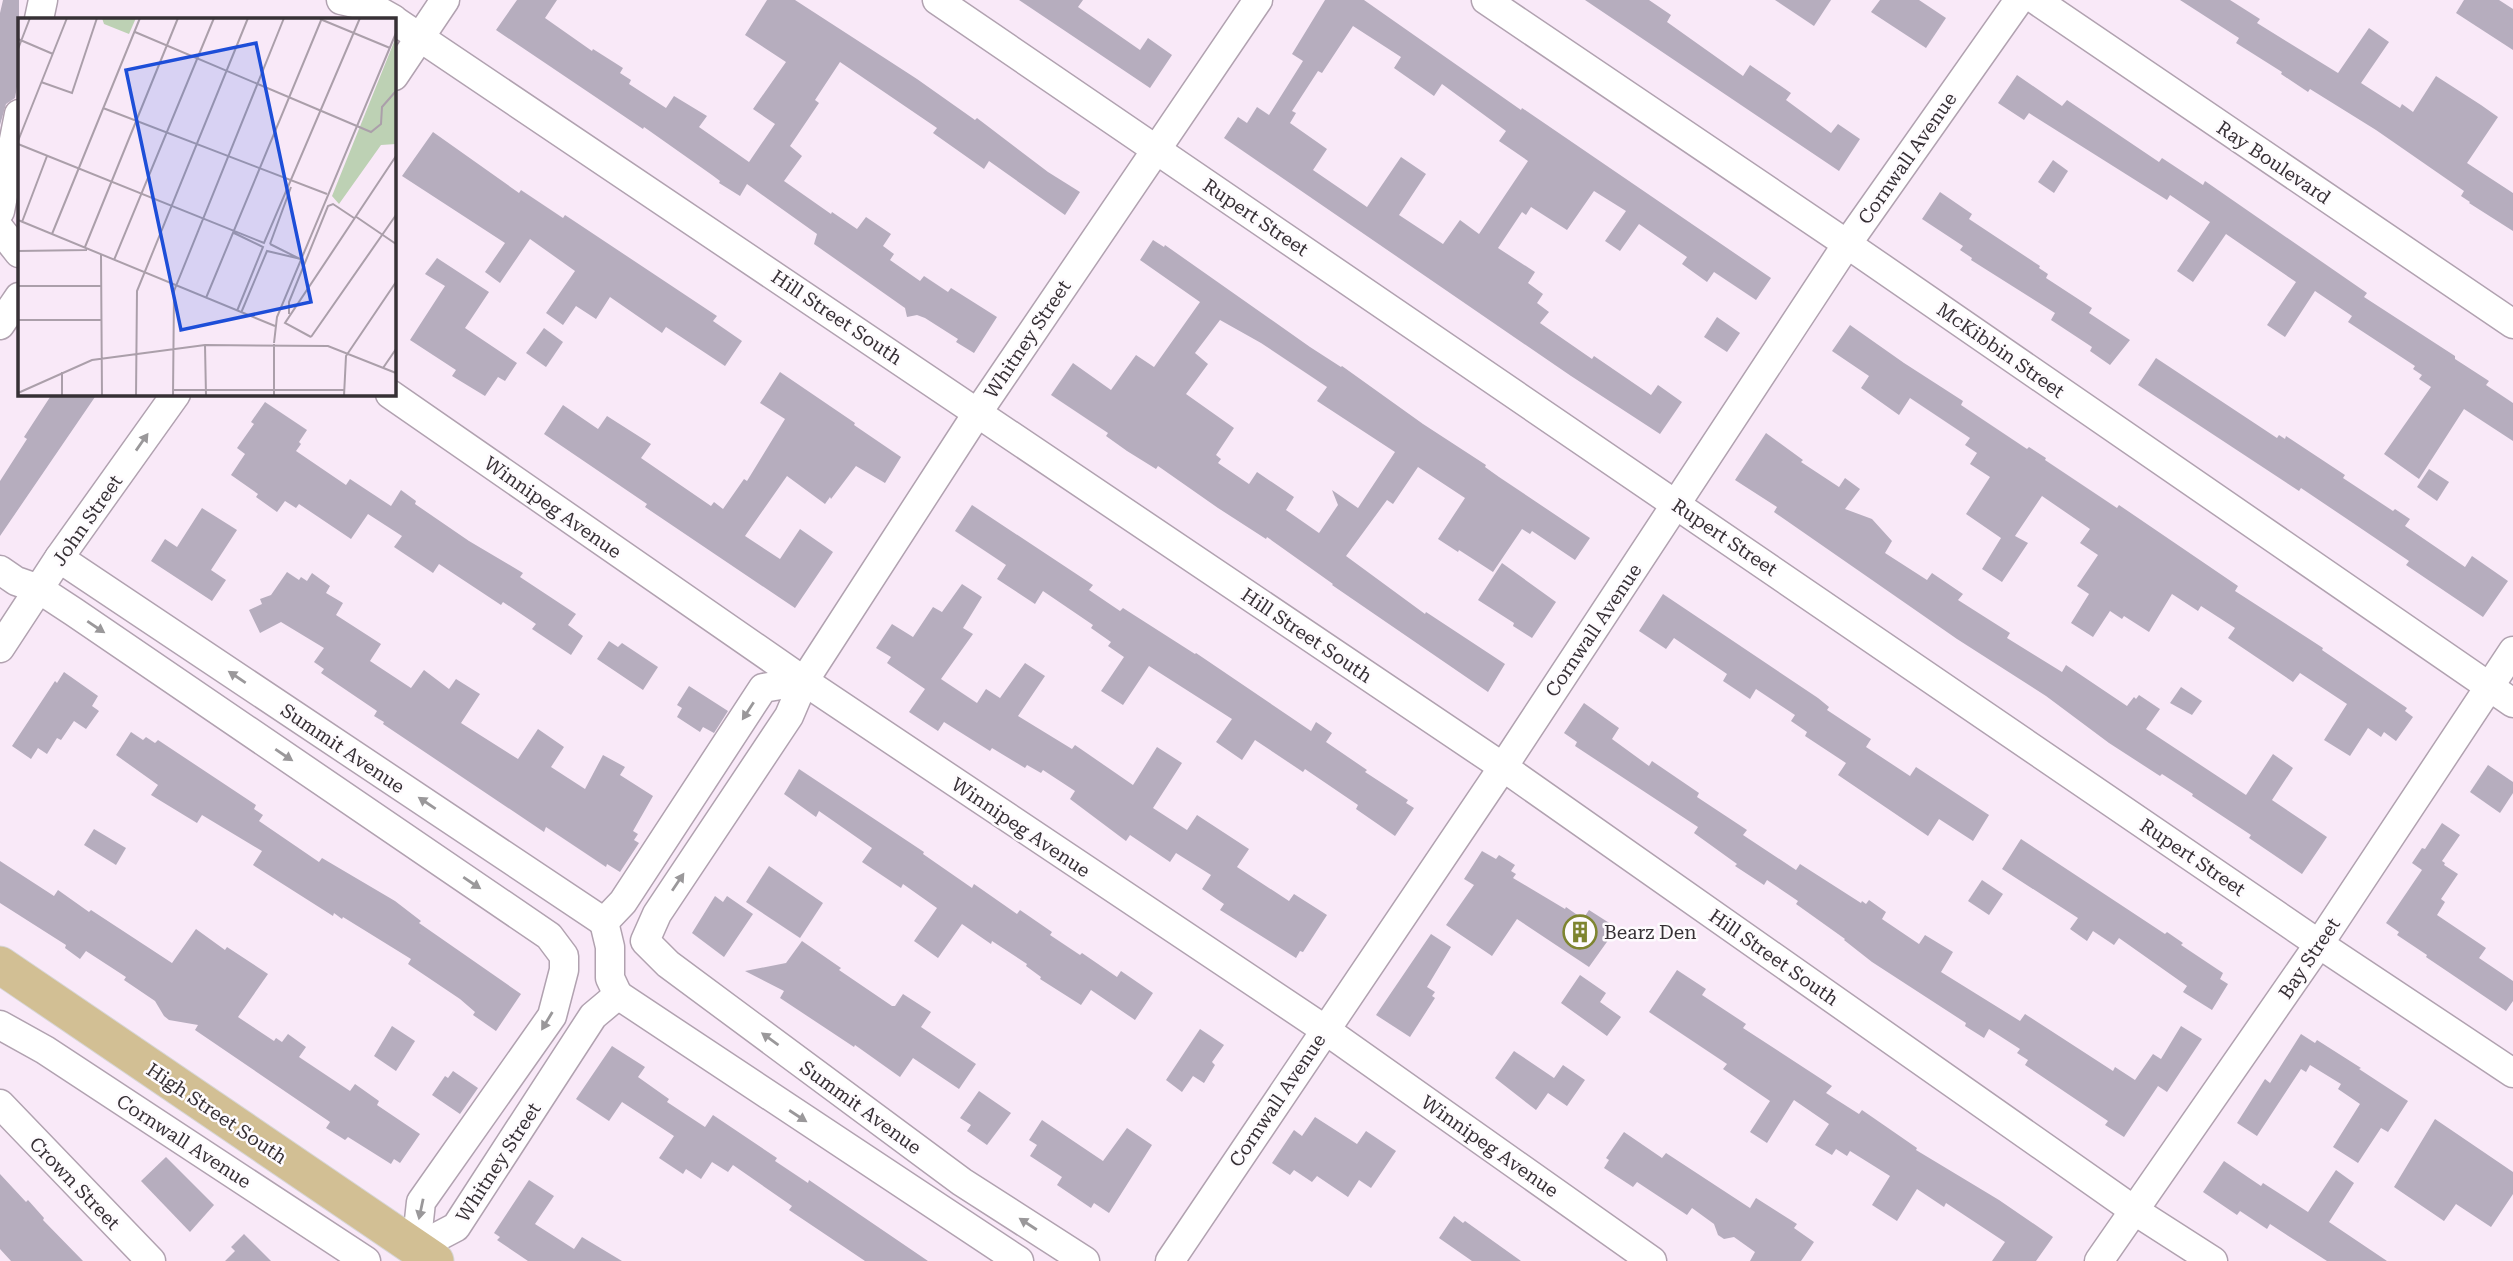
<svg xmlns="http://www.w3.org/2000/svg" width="2513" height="1261" viewBox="0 0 2513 1261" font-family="'Roboto Serif',serif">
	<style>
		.building { fill: #b6adbe; fill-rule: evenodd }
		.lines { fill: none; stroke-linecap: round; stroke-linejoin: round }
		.minor-casing { stroke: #b1a2b0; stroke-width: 31 }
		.major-casing { stroke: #d7d6d7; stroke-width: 39 }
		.minor { stroke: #fff; stroke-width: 28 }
		.major { stroke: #d2bf94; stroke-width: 37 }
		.oneway { fill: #9a989a }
		.labels { text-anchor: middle; stroke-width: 5; stroke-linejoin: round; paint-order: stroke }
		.street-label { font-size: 19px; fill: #363035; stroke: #fefbfe }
		.poi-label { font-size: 19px; fill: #363035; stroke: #fefbfe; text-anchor: start }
		.inset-road { fill: none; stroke: #ab9faa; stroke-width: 2 }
		.view { fill: #1d4ed8; fill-opacity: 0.15; stroke: #1d4ed8; stroke-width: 3.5 }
		.inset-edge { fill: none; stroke: #363035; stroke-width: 3.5 }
	</style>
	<rect width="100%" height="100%" fill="#f9e9f8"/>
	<g class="building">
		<polygon points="3,0 19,0 19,75 15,98 6,104 0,125 0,13"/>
		<polygon points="517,0 557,0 545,18 592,51 593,49 623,68 620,73 631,80 629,84 666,108 674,96 707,116 699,127 749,162 775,124 753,109 786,62 745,35 767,0 795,0 917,79 975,120 977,118 1048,172 1080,192 1065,215 989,161 984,169 933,133 937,128 840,62 815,100 819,103 790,146 802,156 784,181 831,214 832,212 857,229 866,217 891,234 883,246 894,254 890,260 920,281 924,276 948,292 951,288 997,317 974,353 956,342 958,339 925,318 917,315 907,317 905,308 814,244 817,234 747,184 740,196 719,183 720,181 712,175 644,127 643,129 496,30"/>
		<polygon points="1019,0 1083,0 1078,7 1140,50 1148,38 1172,55 1150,88"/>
		<path d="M1325,0H1364L1521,110L1522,108L1771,278L1756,300L1714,272L1707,282L1682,264L1687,257L1639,224L1620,251L1605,241L1626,211L1594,191L1567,230L1531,207L1526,215L1522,212L1498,248L1535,272L1528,283L1543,294L1537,303L1549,312L1540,323L1592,359L1594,356L1651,395L1658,385L1682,402L1660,434L1571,376L1224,138L1238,117L1247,123L1257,107L1269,115L1303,61L1292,54ZM1353,26L1401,57L1394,68L1434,96L1442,84L1506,131L1499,141L1528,161L1479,234L1460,220L1443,244L1399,215L1426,174L1401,157L1367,207L1313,170L1327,149L1290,123L1296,113L1292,111L1318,71L1322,73Z"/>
		<polygon points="1585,0 1649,0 1671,15 1667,22 1743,76 1750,65 1791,93 1786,100 1831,133 1838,124 1860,139 1839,171"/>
		<polygon points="1775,0 1831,0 1814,26"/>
		<polygon points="1880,0 1919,0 1946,18 1926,48 1871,12"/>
		<polygon points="2180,0 2230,0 2260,19 2257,23 2338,73 2369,28 2389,42 2361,83 2400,108 2402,104 2413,112 2436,76 2481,105 2498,117 2467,163 2513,193 2513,231 2469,203 2470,202 2461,196 2464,191 2376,130 2310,89 2308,92 2281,74 2282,72 2236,43 2239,38"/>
		<polygon points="2464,0 2499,0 2513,9 2513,50 2456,13"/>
		<polygon points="2017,75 2062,106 2067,100 2159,162 2162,158 2203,185 2205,181 2218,190 2367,293 2364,297 2455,356 2455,359 2489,381 2486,385 2513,403 2513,441 2464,409 2419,479 2384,454 2431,387 2419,379 2422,375 2413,369 2415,366 2348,322 2352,316 2315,291 2285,337 2267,325 2296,282 2226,234 2193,282 2177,271 2210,222 2170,195 2167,200 2029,113 2024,120 1998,103"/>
		<polygon points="433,132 519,193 521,190 563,218 565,215 717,316 713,321 742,341 725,366 666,327 662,333 610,297 596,319 576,306 563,325 546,313 575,271 530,239 500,283 485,272 505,243 402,176"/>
		<polygon points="2053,160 2068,171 2054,193 2038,182"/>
		<polygon points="1940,192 1972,214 1969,219 2040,266 2039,268 2048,274 2046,278 2092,308 2089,313 2130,340 2110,365 2090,351 2092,347 2051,320 2055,313 1971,260 1972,258 1960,250 1963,246 1922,219"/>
		<path d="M1153,240L1164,247L1165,245L1310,347L1341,367L1342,366L1423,424L1486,465L1485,467L1499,477L1590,538L1575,560L1532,531L1530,534L1522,529L1493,572L1459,550L1458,552L1438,539L1465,498L1418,467L1393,504L1387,500L1346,556L1425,614L1426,612L1505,664L1488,692L1332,585L1333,584L1267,537L1266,539L1218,508L1158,466L1156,469L1127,451L1106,436L1108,433L1051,395L1073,363L1111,390L1136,355L1154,367L1200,302L1140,260ZM1220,320L1261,343L1327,387L1317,401L1395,452L1358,508L1332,490L1338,505L1319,533L1286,510L1294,497L1257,472L1249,484L1218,463L1221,459L1216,455L1234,428L1186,394L1208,364L1195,353Z"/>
		<polygon points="437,258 489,292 465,328 517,363 505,381 498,377 485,396 452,376 456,370 410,340 445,286 425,274"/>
		<polygon points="1717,317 1740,333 1727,352 1704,337"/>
		<polygon points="1850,325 1904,363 1963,401 1961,405 2027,449 2029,447 2046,458 2045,460 2117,508 2119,505 2238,586 2235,591 2323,648 2322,650 2407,708 2405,711 2413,717 2396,741 2384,732 2381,737 2368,728 2350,756 2324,740 2347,704 2300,673 2293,682 2228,638 2235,628 2201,606 2198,611 2172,594 2149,632 2124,616 2122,619 2110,611 2093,637 2071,623 2089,594 2077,586 2098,555 2080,543 2090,529 2042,496 2015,536 2028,543 2002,582 1982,569 2001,538 1966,514 1990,477 1970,464 1977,453 1965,445 1970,438 1910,398 1899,415 1861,388 1869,376 1832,351"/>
		<polygon points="544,328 563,342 546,367 526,353"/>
		<polygon points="2156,358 2277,438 2279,435 2285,439 2286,436 2345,475 2343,478 2393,511 2395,509 2410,519 2405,526 2465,567 2472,556 2508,581 2483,617 2406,565 2409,561 2353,523 2301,488 2299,491 2138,385"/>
		<polygon points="780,372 855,423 854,425 901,457 885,483 856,466 831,499 830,497 825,504 787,476 745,536 780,559 800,529 833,552 795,608 645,507 647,504 544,434 563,405 598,429 607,416 651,444 641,458 711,506 714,502 723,509 744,479 747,481 785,419 760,403"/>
		<polygon points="52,394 97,394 0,536 0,481 27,439 24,437"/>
		<polygon points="265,402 307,430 299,442 301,444 296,451 346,485 350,479 391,506 401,490 416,501 415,504 469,541 523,573 520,577 576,614 568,625 583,636 571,655 532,629 536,624 503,602 501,605 439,564 433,573 394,547 402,536 368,514 351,539 299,504 296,508 285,501 277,512 256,497 258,494 231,475 245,454 237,448 254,424 251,422"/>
		<polygon points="1766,433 1803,460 1801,462 1839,487 1845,478 1860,489 1845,509 1872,519 1892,541 1885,553 1927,580 1932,573 1963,594 1958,600 2010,633 2007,638 2062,672 2066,665 2127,706 2134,697 2136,699 2139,695 2160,709 2146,729 2246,795 2273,754 2293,768 2272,800 2327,837 2302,874 2249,838 2251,835 2192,796 2193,794 2162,774 2160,776 2109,743 2046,696 1957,639 1774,512 1777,507 1735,480"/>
		<polygon points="2429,469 2449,482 2437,501 2417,487"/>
		<polygon points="972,505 1093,585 1089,590 1120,611 1123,608 1195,654 1196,653 1311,731 1316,722 1332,733 1326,742 1367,770 1365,772 1408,800 1406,803 1414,808 1395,836 1356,809 1358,805 1305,769 1303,772 1255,740 1242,760 1216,742 1232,719 1149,666 1123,705 1101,691 1124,657 1108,646 1111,642 1091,628 1093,625 1043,591 1035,604 997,579 1006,565 955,531"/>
		<polygon points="202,508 237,530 211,570 226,580 212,601 151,561 165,539 177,547"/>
		<polygon points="1502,563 1556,602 1532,638 1513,626 1514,623 1478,600"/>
		<polygon points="287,572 299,580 301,577 307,581 312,573 330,586 326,593 343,603 336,615 381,644 370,661 411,688 424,670 449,689 456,679 480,694 461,723 518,759 538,729 564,747 551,767 585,789 603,755 625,767 620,775 653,796 633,831 638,834 634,840 639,843 620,872 607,864 606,867 546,827 544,832 383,724 384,722 374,716 377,711 321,673 324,669 314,662 324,648 281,622 260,633 249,610 262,604 260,599 271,595"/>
		<polygon points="962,584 982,597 963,628 973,634 941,679 977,703 986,689 1000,698 1025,663 1045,676 1018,716 1072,749 1075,745 1133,785 1157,747 1182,763 1153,808 1187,830 1197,815 1249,849 1237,867 1289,901 1294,894 1327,915 1303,952 1300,951 1296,958 1220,910 1224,904 1202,889 1211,875 1176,853 1170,862 1130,835 1126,841 1070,799 1075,791 1043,770 1041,773 1027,765 1025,768 992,748 990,751 944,722 938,731 909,712 925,689 887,663 891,657 876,648 892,624 913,637 933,607 942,612"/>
		<polygon points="1663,594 1818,698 1829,707 1827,710 1871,739 1866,747 1910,776 1916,767 1989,815 1973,841 1939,819 1928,836 1838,775 1846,763 1805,736 1807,732 1791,721 1795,715 1756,689 1750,699 1723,681 1727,674 1674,638 1666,649 1639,631"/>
		<polygon points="609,641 618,647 622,643 658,667 643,690 597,659"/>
		<polygon points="64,672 98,696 92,706 99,711 86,729 74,721 61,740 57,738 47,754 38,748 31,759 12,746 55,681 57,683"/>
		<polygon points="689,686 728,711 714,733 703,727 700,732 677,717 682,708 677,705"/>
		<polygon points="2181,687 2202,701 2192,715 2170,703"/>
		<polygon points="1584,703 1619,728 1612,739 1649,766 1652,761 1699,793 1697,797 1747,830 1743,835 1796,870 1800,864 1861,903 1862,901 1866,904 1869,900 1886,912 1882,919 1919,944 1925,935 1953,952 1941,972 2020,1021 2025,1014 2113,1071 2115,1067 2135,1080 2153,1054 2161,1059 2181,1026 2202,1039 2167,1092 2158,1086 2124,1137 2105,1125 2108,1121 2025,1065 2028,1060 2017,1053 2020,1049 1989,1029 1984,1038 1965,1026 1966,1023 1872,962 1844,940 1845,939 1796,904 1798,901 1767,880 1764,885 1735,866 1737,864 1694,833 1698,827 1575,746 1577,742 1564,733"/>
		<polygon points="131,732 143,740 146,737 155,743 158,740 256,805 254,809 263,815 259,821 319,862 322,858 395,901 421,921 419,923 521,994 496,1031 473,1015 475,1012 460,999 408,964 411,959 343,917 342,919 334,913 333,916 253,865 262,851 202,815 197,823 151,795 158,785 116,755"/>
		<polygon points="2488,765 2513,782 2513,793 2500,813 2470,792"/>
		<polygon points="799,769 924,852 923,854 972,888 974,884 1017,914 1020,910 1052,932 1050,935 1080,955 1082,953 1117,977 1121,971 1153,993 1135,1020 1091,990 1081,1005 1040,979 1041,977 1026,966 1027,964 992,941 991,944 962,924 938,958 914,941 937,908 903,884 901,888 862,862 872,848 819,811 816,817 784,794"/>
		<polygon points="2442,823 2460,835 2442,861 2445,863 2444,865 2458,874 2441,899 2445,902 2437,915 2486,948 2479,958 2513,981 2513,1001 2506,1011 2426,957 2427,955 2397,935 2399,932 2386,923 2422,870 2412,863 2422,848 2425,849"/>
		<polygon points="94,829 126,848 116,865 84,845"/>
		<polygon points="2021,839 2165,934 2167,932 2183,943 2181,945 2223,973 2220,979 2228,984 2212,1010 2183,992 2187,986 2119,938 2114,945 2093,931 2087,941 2070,929 2078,918 2002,869"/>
		<polygon points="1482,851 1496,859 1499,855 1515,865 1511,871 1516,874 1513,878 1565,909 1566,907 1583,919 1589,910 1614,926 1606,937 1609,939 1589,967 1517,919 1492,956 1446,925 1474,885 1464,879"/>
		<polygon points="0,861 54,896 58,890 89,912 91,910 172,963 196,929 225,950 227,947 268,974 238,1017 274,1041 276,1038 282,1042 288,1034 306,1047 299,1057 350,1091 355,1084 379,1101 377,1105 420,1134 400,1163 394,1159 391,1164 348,1137 345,1140 326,1128 330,1122 195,1030 198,1025 169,1020 164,1016 155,1001 124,980 126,977 86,951 80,959 65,948 66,945 0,903"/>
		<polygon points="769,866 823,903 800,938 746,902"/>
		<polygon points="1982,880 2003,894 1989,915 1968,901"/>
		<polygon points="715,896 723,902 727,896 753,914 724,957 692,933"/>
		<polygon points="1431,934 1451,947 1427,987 1435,992 1432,996 1435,998 1410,1037 1376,1015"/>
		<polygon points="802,941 841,968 839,970 892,1006 895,1006 903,994 931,1012 921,1027 976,1064 959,1089 913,1058 900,1077 855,1045 854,1047 780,998 784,991 745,971 786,963"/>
		<polygon points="1677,970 1706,989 1702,995 1746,1024 1743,1028 1832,1086 1826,1093 1859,1114 1862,1110 1917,1148 1916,1150 1999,1200 2053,1237 2036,1261 1992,1261 2005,1242 1946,1203 1944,1207 1917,1189 1897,1221 1872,1205 1890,1176 1850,1151 1847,1156 1836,1149 1832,1155 1815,1145 1829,1124 1794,1100 1767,1143 1750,1132 1770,1101 1723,1069 1727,1064 1649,1012"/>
		<polygon points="1580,975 1606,993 1600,1002 1621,1017 1607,1036 1561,1003"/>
		<polygon points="392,1026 415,1041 396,1071 374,1056"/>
		<polygon points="1200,1029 1224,1045 1212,1062 1215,1065 1204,1083 1193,1076 1182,1092 1166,1080"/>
		<polygon points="2301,1034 2315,1043 2317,1040 2361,1068 2359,1069 2408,1101 2388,1132 2381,1128 2358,1163 2333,1147 2360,1104 2338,1089 2341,1084 2310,1065 2306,1072 2301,1069 2257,1136 2237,1123 2265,1079 2270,1083"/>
		<polygon points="612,1046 645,1067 638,1077 669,1099 667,1102 705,1127 713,1115 777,1158 775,1161 808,1183 809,1180 928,1261 865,1261 789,1210 792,1206 733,1165 728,1172 712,1162 701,1179 686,1169 683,1174 659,1158 674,1136 622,1102 609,1121 576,1099"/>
		<polygon points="1514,1051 1554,1078 1563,1065 1585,1080 1567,1106 1548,1093 1536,1110 1495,1078"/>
		<polygon points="453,1071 478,1088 460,1114 432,1095 445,1076 448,1078"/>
		<polygon points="979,1091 1011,1113 987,1145 967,1131 971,1125 960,1118"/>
		<polygon points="1315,1117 1357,1144 1366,1131 1396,1151 1371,1188 1359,1180 1348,1197 1317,1176 1312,1182 1294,1170 1290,1175 1272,1163 1294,1130 1302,1136"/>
		<polygon points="2435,1119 2513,1172 2513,1194 2491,1227 2456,1204 2444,1221 2394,1187"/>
		<polygon points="1042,1120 1103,1161 1127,1128 1152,1145 1109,1213 1094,1203 1091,1208 1057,1185 1062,1177 1030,1156 1037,1145 1029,1140"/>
		<polygon points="1624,1132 1662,1158 1666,1153 1750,1208 1756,1198 1797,1224 1794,1228 1814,1242 1801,1261 1750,1261 1755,1252 1734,1237 1724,1239 1718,1235 1714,1224 1692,1208 1687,1215 1637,1182 1633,1187 1604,1168 1609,1160 1606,1158"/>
		<polygon points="166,1157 214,1205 190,1232 141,1181"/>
		<polygon points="2224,1161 2261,1186 2263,1183 2308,1212 2336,1170 2354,1183 2329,1222 2387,1261 2327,1261 2270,1224 2267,1229 2240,1211 2237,1215 2203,1192"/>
		<polygon points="0,1174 26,1202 28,1200 44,1218 43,1220 83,1261 11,1261 0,1249"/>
		<polygon points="529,1180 554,1196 535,1224 574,1249 582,1237 622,1261 528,1261 497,1240 500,1237 494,1233"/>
		<polygon points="1454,1216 1463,1223 1465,1221 1521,1261 1472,1261 1439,1238"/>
		<polygon points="244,1234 271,1261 225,1261 235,1251 231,1247"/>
	</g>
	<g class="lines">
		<defs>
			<g id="minor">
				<polyline points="341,0 372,7 393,19"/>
				<polyline points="937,0 2319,944 2513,1073"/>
				<polyline points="1486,0 1847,244 2513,703"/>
				<polyline points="2036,0 2513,324"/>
				<polyline points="39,19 43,0"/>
				<polyline points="394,20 1503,767 2135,1211 2213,1261"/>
				<polyline points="394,76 445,0"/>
				<polyline points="0,211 19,114"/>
				<polyline points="0,229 19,253"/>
				<polyline points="0,325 19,297"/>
				<polyline points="390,394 804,681 1324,1029 1652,1261"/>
				<polyline points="59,558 604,922 623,902 763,688 804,681"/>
				<polyline points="0,570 16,581 39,589 74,612 549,936 564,956 564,970 552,1016 421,1202 416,1248"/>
				<polyline points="0,648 59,558 176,394"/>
				<polyline points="604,922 610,947 610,978 618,995"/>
				<polyline points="618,995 1019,1261"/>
				<polyline points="0,1025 45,1050 366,1261"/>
				<polyline points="0,1104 151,1261"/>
				<polyline points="416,1248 456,1227 593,1016 618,995"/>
				<polyline points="1085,1261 962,1182 668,964 645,941 657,914 789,716 804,681 978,412 1258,0"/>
				<polyline points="1170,1261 1503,767 1847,244 2019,0"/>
				<polyline points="2099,1261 2319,944 2513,651"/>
			</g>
			<polyline id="major" points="0,965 435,1261"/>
		</defs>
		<use href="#minor" class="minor-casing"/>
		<use href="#major" class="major-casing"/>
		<use href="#minor" class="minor"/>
		<use href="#major" class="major"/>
	</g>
	<defs><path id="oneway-solid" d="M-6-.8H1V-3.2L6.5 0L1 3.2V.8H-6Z" transform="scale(1.75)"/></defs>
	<g class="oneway">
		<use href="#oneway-solid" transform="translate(142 442) rotate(-55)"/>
		<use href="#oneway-solid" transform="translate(96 627) rotate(34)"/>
		<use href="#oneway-solid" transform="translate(237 677) rotate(-146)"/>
		<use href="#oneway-solid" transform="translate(748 711) rotate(123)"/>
		<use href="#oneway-solid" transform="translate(284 755) rotate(34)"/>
		<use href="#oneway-solid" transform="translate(427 803) rotate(-146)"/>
		<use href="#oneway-solid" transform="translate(678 882) rotate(-56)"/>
		<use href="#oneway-solid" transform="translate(472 883) rotate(34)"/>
		<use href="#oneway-solid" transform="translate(547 1021) rotate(121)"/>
		<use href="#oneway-solid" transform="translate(770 1039) rotate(-144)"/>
		<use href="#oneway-solid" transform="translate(798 1116) rotate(33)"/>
		<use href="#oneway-solid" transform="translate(421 1209) rotate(102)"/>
		<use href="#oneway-solid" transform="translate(1028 1224) rotate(-147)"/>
	</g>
	<defs>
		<symbol id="building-ring" viewBox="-11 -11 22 22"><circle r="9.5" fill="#fefbfe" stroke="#7e8530" stroke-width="1.5"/><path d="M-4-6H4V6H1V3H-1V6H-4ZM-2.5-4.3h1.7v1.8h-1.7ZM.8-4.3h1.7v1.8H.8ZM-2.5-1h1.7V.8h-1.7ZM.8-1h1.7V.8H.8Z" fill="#7e8530"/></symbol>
	</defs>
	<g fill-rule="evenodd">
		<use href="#building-ring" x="1561" y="913" width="38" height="38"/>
	</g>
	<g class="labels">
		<g class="street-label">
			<text transform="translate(1907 158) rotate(-55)" y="7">Cornwall Avenue</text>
			<text transform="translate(2274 162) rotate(34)" y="7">Ray Boulevard</text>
			<text transform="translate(1256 217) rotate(34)" y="7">Rupert Street</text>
			<text transform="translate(837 317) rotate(34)" y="7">Hill Street South</text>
			<text transform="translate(1027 339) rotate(-56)" y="7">Whitney Street</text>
			<text transform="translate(2001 350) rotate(35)" y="7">McKibbin Street</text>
			<text transform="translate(553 507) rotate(35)" y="7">Winnipeg Avenue</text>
			<text transform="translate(87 520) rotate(-55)" y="7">John Street</text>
			<text transform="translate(1725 537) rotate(34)" y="7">Rupert Street</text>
			<text transform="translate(1593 630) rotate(-56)" y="7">Cornwall Avenue</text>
			<text transform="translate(1307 635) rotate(34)" y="7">Hill Street South</text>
			<text transform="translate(343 748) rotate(34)" y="7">Summit Avenue</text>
			<text transform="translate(1021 827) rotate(34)" y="7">Winnipeg Avenue</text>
			<text transform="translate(2193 857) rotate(34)" y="7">Rupert Street</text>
			<text transform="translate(1774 957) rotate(35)" y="7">Hill Street South</text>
			<text transform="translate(2309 958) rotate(-56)" y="7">Bay Street</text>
			<text transform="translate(1277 1100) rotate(-56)" y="7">Cornwall Avenue</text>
			<text transform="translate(861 1107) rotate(36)" y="7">Summit Avenue</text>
			<text transform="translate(217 1113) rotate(34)" y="7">High Street South</text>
			<text transform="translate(184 1141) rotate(33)" y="7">Cornwall Avenue</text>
			<text transform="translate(1490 1146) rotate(35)" y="7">Winnipeg Avenue</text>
			<text transform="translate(498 1162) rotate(-57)" y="7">Whitney Street</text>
			<text transform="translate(75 1183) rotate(46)" y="7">Crown Street</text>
		</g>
		<g class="poi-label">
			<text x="1604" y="939">Bearz Den</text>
		</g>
	</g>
	<g transform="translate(18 18)">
		<rect width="378" height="378" fill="#f9e9f8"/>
		<path d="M84,0H118L111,16L86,6ZM378,19V126L363,127L321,186L314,178Z" fill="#bdd1b4"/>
		<path class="inset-road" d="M302,1L372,30M117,14L353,114L363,106L364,89L378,73M0,21L35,36M0,31L12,0M23,64L54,75L79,0M85,90L309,176M0,123L49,0M0,126L246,225L342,0M337,198L378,226M0,202L257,308M4,204L29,138M216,215L245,229L219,293M34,216L122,0M252,226L273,169M252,226L282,241M67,229L160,0M0,233L69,232M83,236L84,378M96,242L196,0M0,268H83M188,280L304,0M223,295L249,233L283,241M271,296V284L310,188L315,186L336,200M0,302H84M293,319L267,305L378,138M293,319L378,197M256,325L259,299L378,15M256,326V378M187,327L188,378M365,350L378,331M44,354V378M155,372H326M0,375L74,342L187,327L310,328L378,355M118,378L119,273L230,0M155,378L156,273L266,0M326,378L328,338L378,264"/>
		<path class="view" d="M238,25L293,284L163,312L108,52Z"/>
		<rect width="378" height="378" class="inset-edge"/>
	</g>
</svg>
